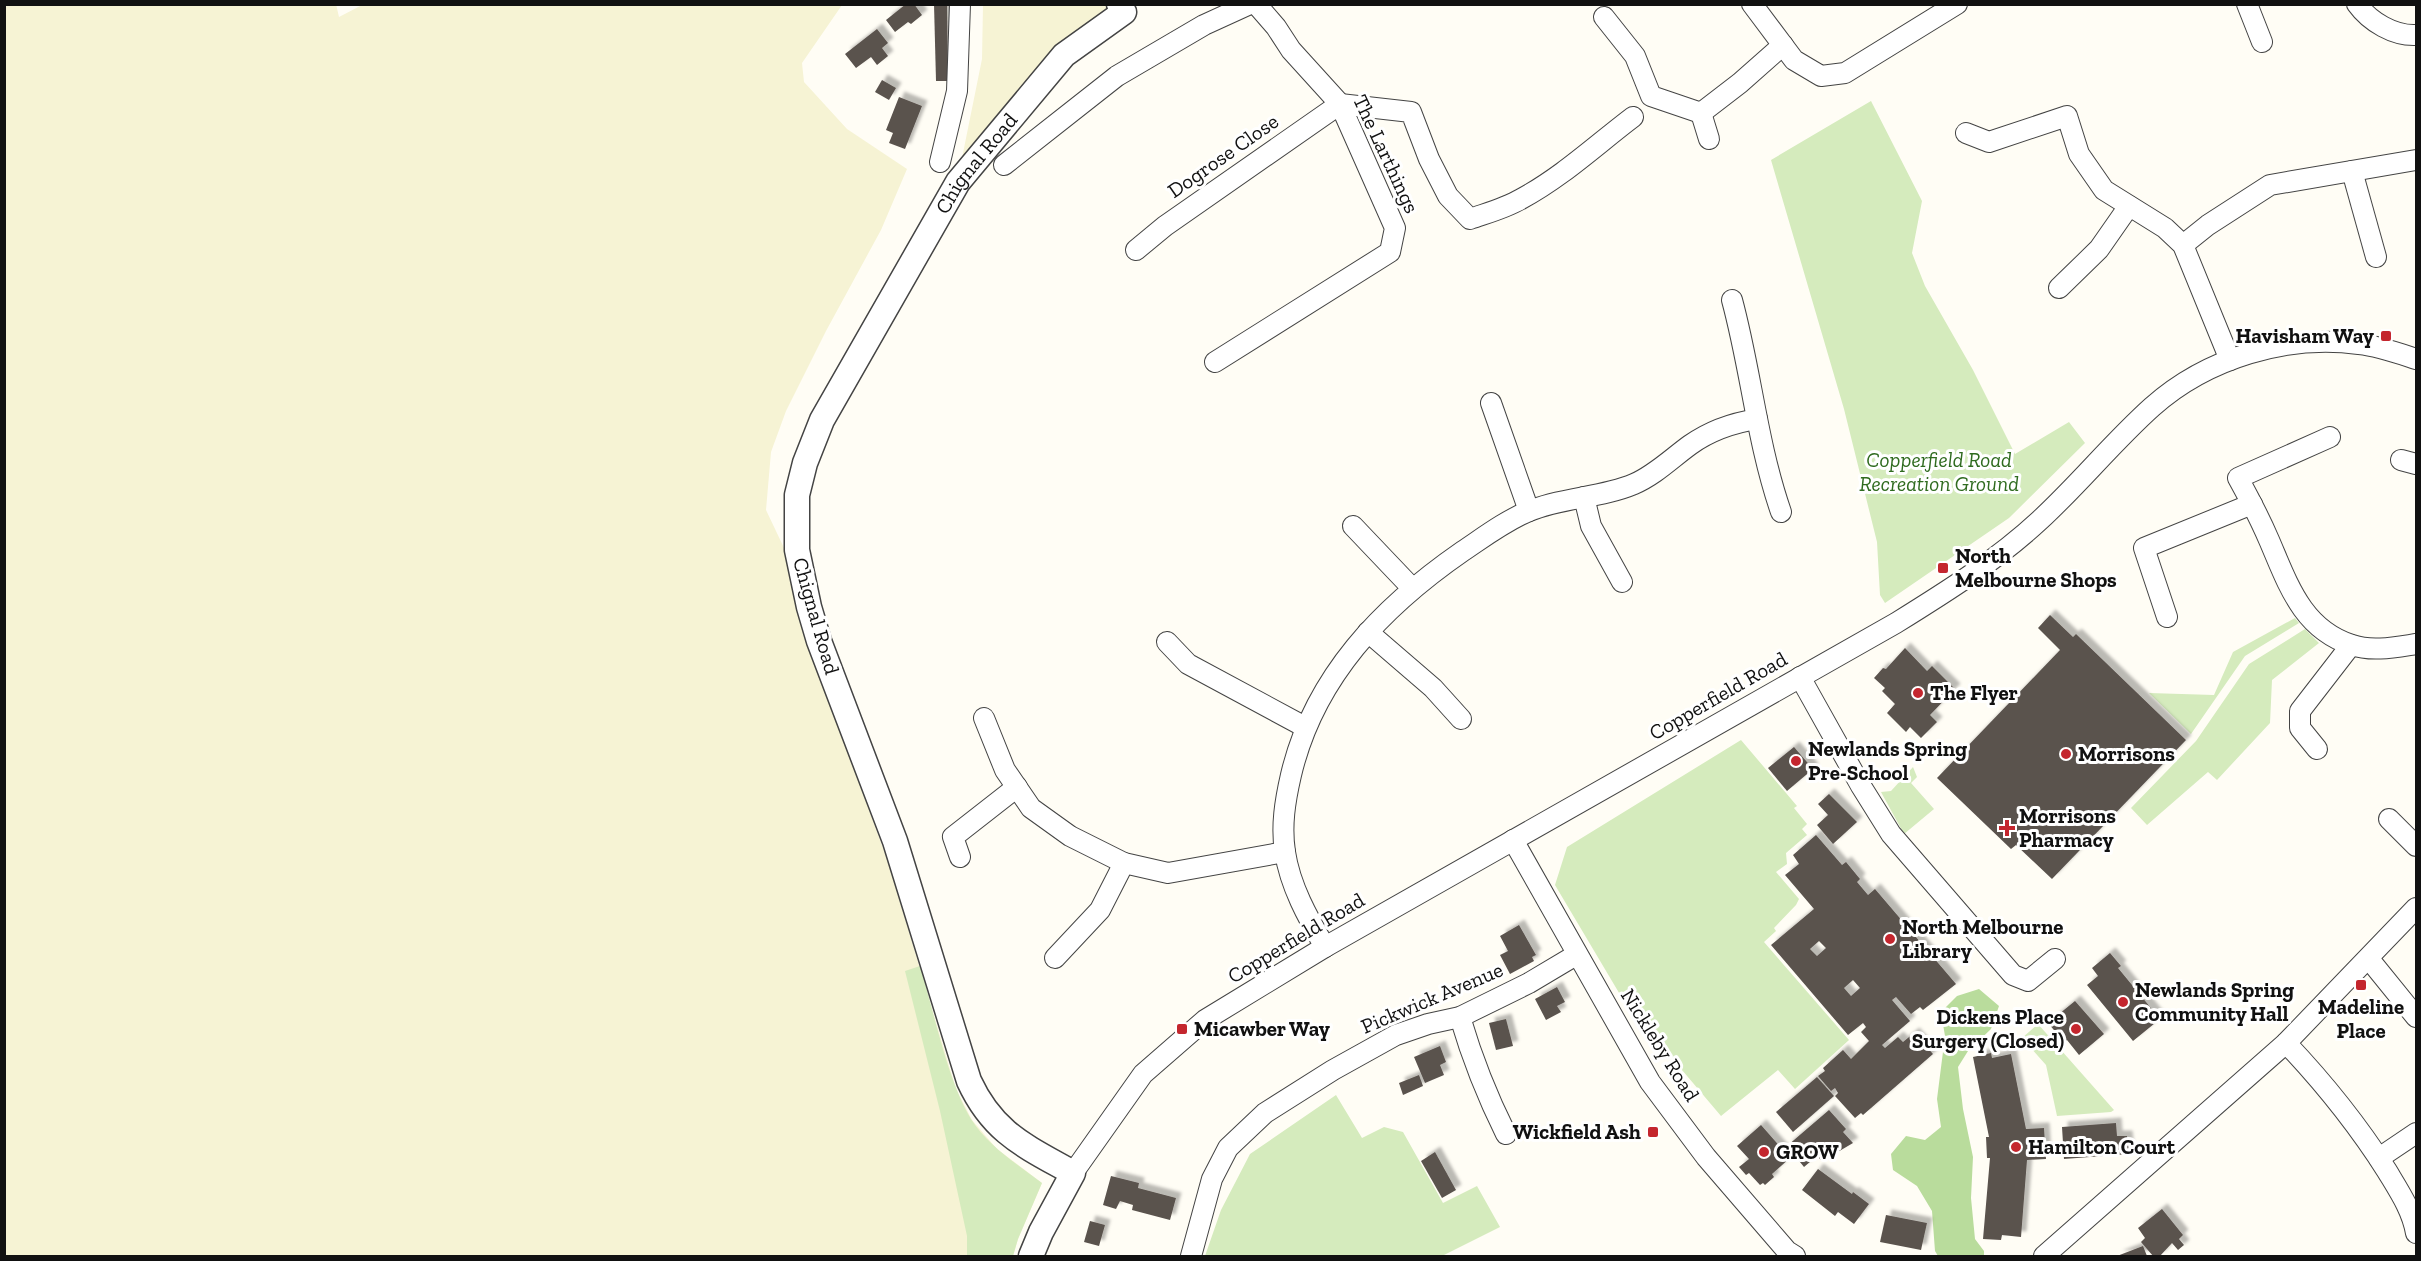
<svg xmlns="http://www.w3.org/2000/svg" width="2421" height="1261" viewBox="0 0 2421 1261" font-family="'Zilla Slab',serif">
	<style>
		.farmland { fill: #f6f3d4 }
		.green { fill: #d5ebbd }
		.forest { fill: #b9dc9c }
		.building { fill: #5a524d; fill-rule: evenodd; filter: url(#shadow) }
		.lines { fill: none; stroke-linecap: round; stroke-linejoin: round }
		.minor-casing { stroke: #444; stroke-width: 22 }
		.tertiary-casing { stroke: #444; stroke-width: 27 }
		.minor { stroke: #fff; stroke-width: 20 }
		.tertiary { stroke: #fff; stroke-width: 24 }
		.poi-dot { fill: #c4262e; stroke: #fff; stroke-width: 2 }
		.labels { text-anchor: middle; stroke-width: 6; stroke-linejoin: round; paint-order: stroke }
		.street-label { font-size: 21px; fill: #111; stroke: #fff }
		.poi-label { font-size: 21px; font-weight: bold; fill: #111; stroke: #fff; text-anchor: start }
		.park-label { font-size: 21px; font-style: italic; fill: #2f6b1f; stroke: #fff }
	</style>
	<defs>
		<filter id="shadow"><feDropShadow dx="5.5" dy="-5.5" stdDeviation="1.5" flood-color="#0004"/></filter>
	</defs>
	<rect width="100%" height="100%" fill="#fffdf5"/>
	<g class="farmland">
		<polygon points="336,4 339,17 364,4 842,5 802,63 804,82 847,129 907,169 881,230 826,331 786,411 771,452 766,510 785,550 807,639 888,862 956,1089 972,1120 997,1149 1042,1183 1018,1239 1013,1256 5,1256 5,5"/>
		<polygon points="983,5 1123,5 1109,13 962,158 982,59"/>
	</g>
	<g class="green">
		<polygon points="1871,101 1922,201 1912,253 1925,286 1973,370 2015,454 2069,422 2085,443 2009,518 1885,603 1880,595 1877,542 1844,409 1771,160"/>
		<polygon points="2295,618 2299,623 2245,656 2191,734 2149,693 2214,695 2233,652"/>
		<polygon points="2305,629 2319,643 2272,680 2270,723 2217,780 2208,772 2147,825 2131,808 2196,741 2249,664"/>
		<polygon points="1741,740 1797,806 1794,808 1807,824 1802,829 1807,835 1786,853 1787,864 1776,872 1799,899 1796,905 1774,928 1776,931 1764,942 1849,1040 1795,1089 1778,1070 1721,1116 1654,1037 1647,1040 1555,885 1567,847"/>
		<polygon points="1913,767 1917,777 1911,783 1934,809 1904,834 1881,792 1891,791"/>
		<path d="M920,966C934,1012 947,1079 971,1119C988,1146 1017,1164 1042,1183L1018,1239L1013,1256H967V1236L940,1111L905,971Z"/>
		<polygon points="2038,1024 2114,1110 2111,1112 2057,1116 2046,1065 2022,1038"/>
		<polygon points="1336,1095 1362,1138 1384,1127 1403,1132 1443,1203 1477,1186 1500,1227 1442,1256 1205,1256 1221,1210 1250,1154"/>
	</g>
	<polygon class="forest" points="1979,989 1999,1006 1991,1029 1968,1051 1958,1067 1963,1109 1973,1157 1971,1198 1975,1239 1984,1251 1984,1256 1938,1256 1935,1251 1932,1211 1917,1186 1893,1170 1891,1154 1906,1136 1925,1140 1941,1127 1937,1099 1945,1036 1941,1012 1957,996"/>
	<g class="building">
		<polygon points="906,4 914,4 922,15 911,24 908,22 895,32 886,20"/>
		<polygon points="934,4 947,4 948,81 936,81"/>
		<polygon points="877,29 888,43 882,48 888,56 877,65 871,57 856,68 845,54"/>
		<polygon points="882,80 896,88 889,100 875,92"/>
		<polygon points="899,97 922,106 905,149 889,143 893,133 886,130"/>
		<polygon points="2050,615 2073,637 2076,634 2186,740 2052,879 2016,845 2011,849 1937,778 2060,650 2038,628"/>
		<polygon points="1905,648 1927,671 1932,666 1955,689 1930,715 1937,722 1921,738 1910,727 1906,732 1887,713 1895,704 1882,691 1885,688 1874,678 1883,668 1886,669"/>
		<polygon points="1794,747 1813,769 1787,791 1768,768"/>
		<polygon points="1829,794 1857,822 1833,844 1817,825 1828,815 1818,804"/>
		<path d="M1816,835L1842,865L1846,862L1860,879L1857,882L1868,895L1875,889L1956,984L1923,1010L1920,1007L1911,1014L1896,997L1892,1000L1910,1021L1882,1045L1885,1048L1898,1037L1903,1042L1914,1033L1933,1054L1863,1115L1861,1113L1855,1118L1835,1096L1838,1093L1835,1088L1831,1091L1818,1076L1825,1071L1823,1068L1843,1050L1851,1059L1869,1041L1861,1032L1866,1027L1863,1023L1848,1035L1771,945L1814,909L1785,875L1799,864L1793,855ZM1819,941L1826,948L1817,956L1810,949ZM1853,980L1860,988L1851,996L1844,988Z"/>
		<polygon points="1519,925 1536,955 1532,957 1534,961 1510,974 1500,955 1508,951 1500,936"/>
		<polygon points="2110,953 2121,966 2118,968 2160,1019 2133,1041 2087,985 2098,976 2092,968"/>
		<polygon points="1557,987 1565,1002 1557,1006 1561,1012 1546,1020 1535,999"/>
		<polygon points="2075,1001 2104,1034 2079,1055 2067,1040 2064,1042 2048,1023"/>
		<polygon points="1506,1019 1513,1046 1496,1050 1489,1023"/>
		<polygon points="1440,1046 1446,1062 1440,1065 1444,1075 1425,1083 1414,1057"/>
		<polygon points="1991,1053 1992,1058 2011,1054 2026,1129 2044,1128 2046,1159 2027,1160 2021,1237 2002,1235 2001,1240 1983,1239 1990,1158 1987,1158 1986,1137 1989,1137 1973,1057"/>
		<polygon points="1419,1075 1423,1086 1403,1095 1399,1083"/>
		<polygon points="1817,1077 1834,1096 1793,1132 1776,1112"/>
		<polygon points="1829,1110 1846,1129 1843,1132 1853,1143 1836,1153 1834,1151 1822,1161 1817,1156 1804,1167 1787,1146"/>
		<polygon points="2116,1123 2117,1136 2127,1136 2129,1154 2064,1159 2062,1127"/>
		<polygon points="1761,1125 1790,1158 1772,1174 1774,1177 1765,1185 1763,1183 1760,1185 1749,1173 1746,1175 1739,1167 1749,1159 1737,1146"/>
		<polygon points="1435,1152 1456,1190 1442,1198 1421,1161"/>
		<polygon points="1818,1169 1852,1194 1853,1192 1869,1204 1854,1224 1838,1212 1835,1216 1802,1190"/>
		<polygon points="1111,1176 1139,1183 1138,1188 1176,1198 1170,1220 1132,1210 1133,1205 1120,1201 1116,1209 1103,1205"/>
		<polygon points="2162,1209 2183,1235 2179,1239 2184,1245 2178,1250 2172,1243 2160,1256 2153,1256 2141,1242 2145,1238 2138,1228"/>
		<polygon points="1886,1215 1927,1223 1921,1250 1880,1242"/>
		<polygon points="1090,1221 1105,1225 1099,1246 1084,1242"/>
		<polygon points="2143,1246 2147,1256 2117,1256"/>
	</g>
	<g class="lines">
		<defs>
			<g id="minor">
				<polyline points="1752,4 1794,60 1821,76 1845,73 1957,4"/>
				<polyline points="2247,4 2262,42"/>
				<path d="M2357,4C2370,22 2394,36 2416,35"/>
				<polyline points="1604,17 1635,56 1651,96 1701,113 1740,83 1783,45"/>
				<polyline points="1701,113 1709,139"/>
				<polyline points="1966,133 1989,142 2067,116 2079,154 2104,190 2165,228 2183,245 2230,360"/>
				<polyline points="940,162 957,91 960,4"/>
				<polyline points="1004,165 1117,76 1204,25 1250,4"/>
				<polyline points="2352,171 2376,257"/>
				<polyline points="2183,245 2208,225 2270,185 2416,160"/>
				<path d="M1136,250L1165,226L1340,104L1411,112L1429,159L1448,196L1470,219C1487,213 1506,208 1521,199C1562,177 1596,145 1633,117"/>
				<polyline points="2059,288 2099,249 2129,206"/>
				<path d="M1732,300C1751,370 1757,443 1781,512"/>
				<polyline points="1215,362 1390,252 1395,228 1340,104 1291,50 1276,27 1256,4"/>
				<polyline points="1491,403 1529,511"/>
				<path d="M2330,437L2238,478C2249,498 2260,519 2269,540C2288,584 2302,629 2352,645C2372,652 2396,647 2416,644"/>
				<polyline points="2401,460 2416,464"/>
				<polyline points="1584,497 1591,526 1622,582"/>
				<polyline points="1353,526 1412,588"/>
				<polyline points="2167,617 2144,548 2252,504"/>
				<polyline points="1368,632 1433,688 1461,719"/>
				<polyline points="1167,642 1188,664 1305,727"/>
				<polyline points="1800,677 1861,786 1891,834 2013,975 2028,981 2055,959"/>
				<polyline points="984,718 1005,770 1031,808 1070,836 1124,863 1168,873 1285,852"/>
				<polyline points="2317,749 2300,728 2300,711 2351,645"/>
				<polyline points="2389,819 2416,846"/>
				<polyline points="1513,840 1650,1082 1706,1157 1787,1251 1795,1256"/>
				<polyline points="960,857 953,837 1017,787"/>
				<path d="M1325,947C1308,918 1290,886 1285,852C1281,826 1285,801 1291,775C1314,677 1382,607 1463,551C1484,537 1505,521 1529,511C1563,497 1601,498 1634,484C1655,475 1672,458 1690,445C1711,430 1732,423 1757,419"/>
				<polyline points="1055,958 1100,910 1124,863"/>
				<polyline points="2369,959 2416,1017"/>
				<path d="M1460,1017C1472,1058 1487,1096 1506,1134"/>
				<path d="M2286,1043C2324,1083 2357,1124 2387,1171C2399,1191 2412,1210 2416,1233"/>
				<polyline points="2379,1158 2416,1133"/>
				<path d="M1073,1173L1143,1074L1205,1020L1325,947L1896,623C1946,592 1997,560 2040,520C2079,484 2113,442 2152,407C2207,358 2287,334 2359,344C2379,346 2398,353 2416,359"/>
				<polyline points="1191,1256 1212,1179 1228,1148 1265,1113 1333,1070 1396,1035 1428,1024 1460,1017 1529,983 1576,955"/>
				<polyline points="2044,1256 2286,1043 2416,908"/>
			</g>
			<g id="tertiary">
				<path id="s1" d="M1031,1256L1041,1232L1073,1173C1025,1146 993,1133 969,1081L895,841L819,641L809,607L797,550V495L805,463L822,420L958,182L1064,55L1124,12L1119,4"/>
			</g>
		</defs>
		<use href="#minor" class="minor-casing"/>
		<use href="#tertiary" class="tertiary-casing"/>
		<use href="#minor" class="minor"/>
		<use href="#tertiary" class="tertiary"/>
	</g>
	<g class="poi-dot">
		<rect x="2380" y="330" width="12" height="12" rx="3"/>
		<rect x="1937" y="562" width="12" height="12" rx="3"/>
		<circle cx="1918" cy="693" r="6"/>
		<circle cx="2066" cy="754" r="6"/>
		<circle cx="1796" cy="761" r="6"/>
		<path d="M2004 819h6v6h6v6h-6v6h-6v-6h-6v-6h6z"/>
		<circle cx="1890" cy="939" r="6"/>
		<rect x="2355" y="979" width="12" height="12" rx="3"/>
		<circle cx="2123" cy="1002" r="6"/>
		<rect x="1176" y="1023" width="12" height="12" rx="3"/>
		<circle cx="2076" cy="1029" r="6"/>
		<rect x="1647" y="1126" width="12" height="12" rx="3"/>
		<circle cx="2016" cy="1147" r="6"/>
		<circle cx="1764" cy="1152" r="6"/>
	</g>
	<g class="labels">
		<g class="street-label">
			<text transform="translate(1386 154) rotate(65)" y="7">The Larthings</text>
			<text transform="translate(1223 156) rotate(-35)" y="7">Dogrose Close</text>
			<text dy="7" stroke="none"><textPath href="#s1" startOffset="1228">Chignal Road</textPath></text>
			<text transform="translate(816 616) rotate(74)" y="7">Chignal Road</text>
			<text transform="translate(1718 696) rotate(-30)" y="7">Copperfield Road</text>
			<text transform="translate(1296 938) rotate(-31)" y="7">Copperfield Road</text>
			<text transform="translate(1432 998) rotate(-23)" y="7">Pickwick Avenue</text>
			<text transform="translate(1660 1045) rotate(58)" y="7">Nickleby Road</text>
		</g>
		<g class="poi-label">
			<text x="2374" y="343" text-anchor="end">Havisham Way</text>
			<text x="1955" y="563">North<tspan x="1955" dy="24">Melbourne Shops</tspan></text>
			<text x="1930" y="700">The Flyer</text>
			<text x="1808" y="756">Newlands Spring<tspan x="1808" dy="24">Pre-School</tspan></text>
			<text x="2078" y="761">Morrisons</text>
			<text x="2019" y="823">Morrisons<tspan x="2019" dy="24">Pharmacy</tspan></text>
			<text x="1902" y="934">North Melbourne<tspan x="1902" dy="24">Library</tspan></text>
			<text x="2135" y="997">Newlands Spring<tspan x="2135" dy="24">Community Hall</tspan></text>
			<text x="2361" y="1014" text-anchor="middle">Madeline<tspan x="2361" dy="24">Place</tspan></text>
			<text x="2064" y="1024" text-anchor="end">Dickens Place<tspan x="2064" dy="24">Surgery (Closed)</tspan></text>
			<text x="1194" y="1036">Micawber Way</text>
			<text x="1641" y="1139" text-anchor="end">Wickfield Ash</text>
			<text x="2028" y="1154">Hamilton Court</text>
			<text x="1776" y="1159">GROW</text>
		</g>
		<g class="park-label">
			<text x="1939" y="467">Copperfield Road<tspan x="1939" dy="24">Recreation Ground</tspan></text>
		</g>
	</g>
	<rect width="2421" height="1261" fill="none" stroke="#111111" stroke-width="12"/>
</svg>
